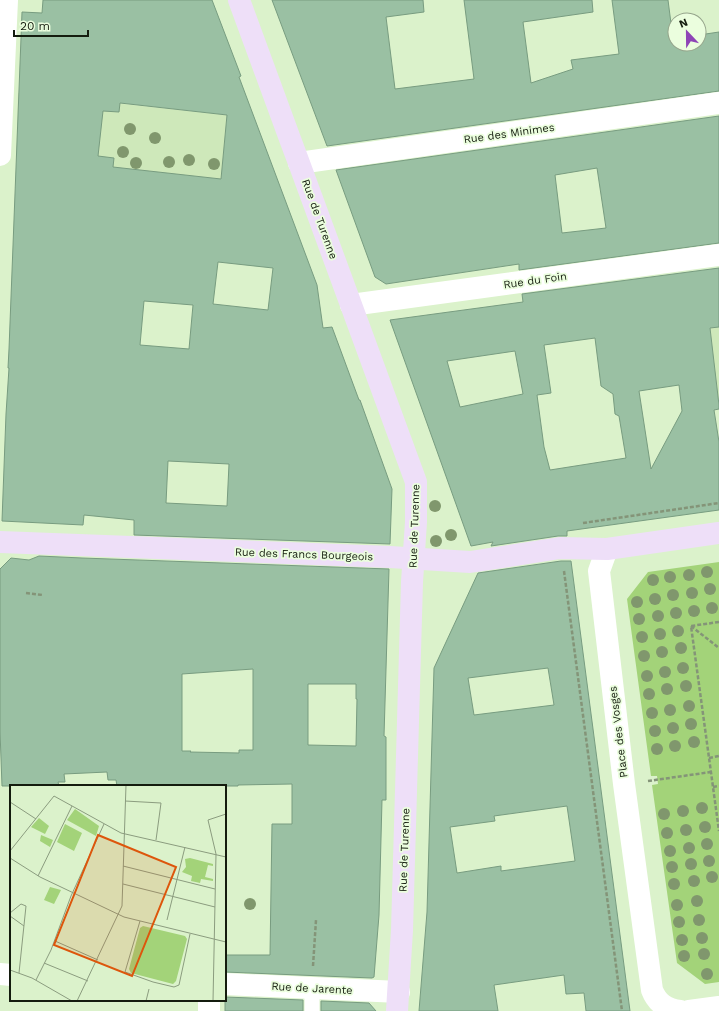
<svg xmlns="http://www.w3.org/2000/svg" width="719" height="1011" viewBox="0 0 719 1011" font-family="'Work Sans',sans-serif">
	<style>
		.built { fill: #cee8ba }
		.green { fill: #a3d379 }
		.building { fill: #9ac0a3; stroke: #789c80; fill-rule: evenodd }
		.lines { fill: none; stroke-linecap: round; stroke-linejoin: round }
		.path { stroke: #849478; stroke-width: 2.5; stroke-dasharray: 4 2; stroke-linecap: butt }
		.lane { stroke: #fff; stroke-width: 15 }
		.street { stroke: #fff; stroke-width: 22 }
		.secondary { stroke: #eedff8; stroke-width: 22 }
		.tree { fill: #80976d }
		.labels { text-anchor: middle; stroke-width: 3.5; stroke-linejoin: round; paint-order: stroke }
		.street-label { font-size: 11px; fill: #141c0e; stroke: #ebfede }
		.inset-road { fill: none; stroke: #8b9c7f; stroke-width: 1 }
		.view { fill: #dd560c; fill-opacity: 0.15; stroke: #dd560c; stroke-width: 2 }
		.inset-edge { fill: none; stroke: #141c0e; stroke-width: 2 }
	</style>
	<rect width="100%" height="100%" fill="#dbf2cb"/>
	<g class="built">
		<polygon points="18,93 227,115 221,179 16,157"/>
		<polygon points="719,327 719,399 713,399 684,331"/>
	</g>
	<polygon class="green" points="719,562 719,982 705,984 677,963 652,785 658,784 657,776 651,776 627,599 648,572"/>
	<g class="building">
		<path d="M43,0H212L241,76L239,77L317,285L323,328L332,327L359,400H360L392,489L390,544L134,535V520L84,515L83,525L2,521L6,414L9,368H8L9,349L22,12L42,13ZM120,103L227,115L221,179L113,167L114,158L98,156L103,111L119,112ZM218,262L273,268L268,310L213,304ZM144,301L193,305L189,349L140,345ZM168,461L229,464L227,506L166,503Z"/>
		<polygon points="272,0 423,0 424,12 386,17 395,89 474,79 464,0 592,0 593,12 523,22 531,83 573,69 571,60 619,54 612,0 668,0 673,39 675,39 675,44 699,44 699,35 719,32 719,91 327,146"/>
		<path d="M719,116V243L519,270V264L386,284L375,277L336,170ZM597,168L606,228L562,233L555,175Z"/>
		<path d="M719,268V327L710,328L719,405V409L714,410L719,442V510L567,531V536H558L491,546L493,542L471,546L390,320L523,302L522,294ZM595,338L601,386L613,394L615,414L619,416L626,458L550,470L544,447L537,395L551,393L544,345ZM515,351L523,394L460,407L447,361ZM679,385L682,411L651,469L639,391Z"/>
		<path d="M39,556L82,558L389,569L384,736L386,737V800H382L379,915L374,977L372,978L225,972V955H270L272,824H292V784L238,785V786H117L116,780H108L107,772L64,774L65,782H58L59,786H2L0,731V569L11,558L29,560ZM253,669V750H239V753L190,752L191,751H182V674ZM308,684H356V699H357L356,746L308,745Z"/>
		<path d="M561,561H571L630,1011H586L584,993L566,994L564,975L494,985L498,1011H419L427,912L434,668L478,573ZM548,668L554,705L474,715L468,678ZM567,806L575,861L501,871V866L457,873L450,827L495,821L494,816Z"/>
		<polygon points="225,997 303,1000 303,1011 225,1011"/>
		<polygon points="321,1001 369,1003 376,1011 321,1011"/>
	</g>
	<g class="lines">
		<g class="path">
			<polyline points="583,523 719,503"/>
			<polyline points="564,571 622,1011"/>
			<polyline points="26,593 43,595"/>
			<polyline points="719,622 691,626 719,831"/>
			<polyline points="691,626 719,648"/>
			<polyline points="709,758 719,756"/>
			<polyline points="648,781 711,772"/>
			<polyline points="713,787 719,786"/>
			<polyline points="313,966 316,920"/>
		</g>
		<polyline class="lane" points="312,1011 312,988"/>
		<g class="street">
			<polyline points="0,155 7,0"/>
			<polyline points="299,163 719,103"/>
			<polyline points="351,305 719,255"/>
			<path d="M607,549L599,571L624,784L652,990C657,1003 666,1009 680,1011"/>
			<polyline points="0,974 11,975"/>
			<polyline points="225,984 399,992"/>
			<polyline points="209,1000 209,1011"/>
			<polyline points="689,1011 719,1007"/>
		</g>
		<g class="secondary">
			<polyline points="239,0 290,139 299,163 416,482 416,522 412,582 402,930 397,1011"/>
			<polyline points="0,542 390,557 470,562 560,548 607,549 719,533"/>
		</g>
	</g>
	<g class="tree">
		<circle cx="130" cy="129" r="6"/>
		<circle cx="155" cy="138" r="6"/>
		<circle cx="123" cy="152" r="6"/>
		<circle cx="189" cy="160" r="6"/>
		<circle cx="169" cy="162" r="6"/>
		<circle cx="136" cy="163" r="6"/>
		<circle cx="214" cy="164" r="6"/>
		<circle cx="435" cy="506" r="6"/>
		<circle cx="451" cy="535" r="6"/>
		<circle cx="436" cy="541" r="6"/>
		<circle cx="707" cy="572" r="6"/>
		<circle cx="689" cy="575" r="6"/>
		<circle cx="670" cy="577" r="6"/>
		<circle cx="653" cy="580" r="6"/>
		<circle cx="710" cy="589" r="6"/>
		<circle cx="692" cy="593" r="6"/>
		<circle cx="673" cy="595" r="6"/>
		<circle cx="655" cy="599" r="6"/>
		<circle cx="637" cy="602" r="6"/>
		<circle cx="712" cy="608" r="6"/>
		<circle cx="694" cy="611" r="6"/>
		<circle cx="676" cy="613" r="6"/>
		<circle cx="658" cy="616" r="6"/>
		<circle cx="639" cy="619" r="6"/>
		<circle cx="678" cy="631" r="6"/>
		<circle cx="660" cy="634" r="6"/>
		<circle cx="642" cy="637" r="6"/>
		<circle cx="681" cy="648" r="6"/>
		<circle cx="662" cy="652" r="6"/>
		<circle cx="644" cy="656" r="6"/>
		<circle cx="683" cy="668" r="6"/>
		<circle cx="665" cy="672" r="6"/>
		<circle cx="647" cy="676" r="6"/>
		<circle cx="686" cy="686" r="6"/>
		<circle cx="667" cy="689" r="6"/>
		<circle cx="649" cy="694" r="6"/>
		<circle cx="689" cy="706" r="6"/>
		<circle cx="670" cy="710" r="6"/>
		<circle cx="652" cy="713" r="6"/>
		<circle cx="691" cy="724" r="6"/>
		<circle cx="673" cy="728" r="6"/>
		<circle cx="655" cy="731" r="6"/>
		<circle cx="694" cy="742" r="6"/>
		<circle cx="675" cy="746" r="6"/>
		<circle cx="657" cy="749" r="6"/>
		<circle cx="702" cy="808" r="6"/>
		<circle cx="683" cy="811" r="6"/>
		<circle cx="664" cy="814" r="6"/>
		<circle cx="705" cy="827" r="6"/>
		<circle cx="686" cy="830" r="6"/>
		<circle cx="667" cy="833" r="6"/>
		<circle cx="707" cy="844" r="6"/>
		<circle cx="689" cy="848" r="6"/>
		<circle cx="670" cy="851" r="6"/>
		<circle cx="709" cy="861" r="6"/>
		<circle cx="691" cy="864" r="6"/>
		<circle cx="672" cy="867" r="6"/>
		<circle cx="712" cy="877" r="6"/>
		<circle cx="694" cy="881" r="6"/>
		<circle cx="674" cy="884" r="6"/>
		<circle cx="697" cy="901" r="6"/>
		<circle cx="250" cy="904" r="6"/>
		<circle cx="677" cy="905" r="6"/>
		<circle cx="699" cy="920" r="6"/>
		<circle cx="679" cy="922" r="6"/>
		<circle cx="702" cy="938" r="6"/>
		<circle cx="682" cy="940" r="6"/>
		<circle cx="704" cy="954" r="6"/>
		<circle cx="684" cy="956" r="6"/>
		<circle cx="707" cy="974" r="6"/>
	</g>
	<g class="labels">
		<g class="street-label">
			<text transform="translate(509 133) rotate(-8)" y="4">Rue des Minimes</text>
			<text transform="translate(320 219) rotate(70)" y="4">Rue de Turenne</text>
			<text transform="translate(535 280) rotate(-8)" y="4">Rue du Foin</text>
			<text transform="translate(414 526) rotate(-88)" y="4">Rue de Turenne</text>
			<text transform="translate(304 554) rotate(2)" y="4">Rue des Francs Bourgeois</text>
			<text transform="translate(618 732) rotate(-97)" y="4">Place des Vosges</text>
			<text transform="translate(404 850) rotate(-88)" y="4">Rue de Turenne</text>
			<text transform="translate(312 988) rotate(3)" y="4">Rue de Jarente</text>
		</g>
	</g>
	<g transform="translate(10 785)">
		<rect width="216" height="216" fill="#dbf2cb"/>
		<path d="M65,24L89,41L86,51L57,35ZM29,33L39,41L35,49L21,42ZM55,39L72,48L64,66L47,57ZM31,50L43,55L40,62L30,56ZM180,73L203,79V81L198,80L195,92L203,94V96L191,94L190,98L181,96L182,91L172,87L176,82L175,74ZM40,102L51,105L44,119L34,115ZM133,141L175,151L177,154L166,196L163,199L121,188L119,184L130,143Z" fill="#a3d379"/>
		<path class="inset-road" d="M44,11L111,48L216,72M115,16L151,18L146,55M0,17L26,34M0,66L44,11M0,73L30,92L114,132L216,157M113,81L205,104M28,91L62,21M113,99L205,122M0,128L11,119L16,121L9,188M0,131L14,141M157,135L175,62M130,136L115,187L143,197L164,202L169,200L180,149M45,156L88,175M34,178L78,196M0,185L22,193L62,216M26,195L41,165L61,111L94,39M67,216L112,121L116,0M136,216L139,204M203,216L206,69L198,35L216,29"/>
		<path class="view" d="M88,50L166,82L122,191L44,160Z"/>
		<rect width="216" height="216" class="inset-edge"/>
	</g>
	<g transform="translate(687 32) rotate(338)"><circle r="19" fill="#ebfede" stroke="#95a48b"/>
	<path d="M0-3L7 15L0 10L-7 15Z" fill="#8e44b6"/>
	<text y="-6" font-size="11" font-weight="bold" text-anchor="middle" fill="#141c0e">N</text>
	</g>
	<path d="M14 30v6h74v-6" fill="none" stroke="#141c0e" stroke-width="2"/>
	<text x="20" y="30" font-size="12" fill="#141c0e" stroke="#ebfede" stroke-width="3" paint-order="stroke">20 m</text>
</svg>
